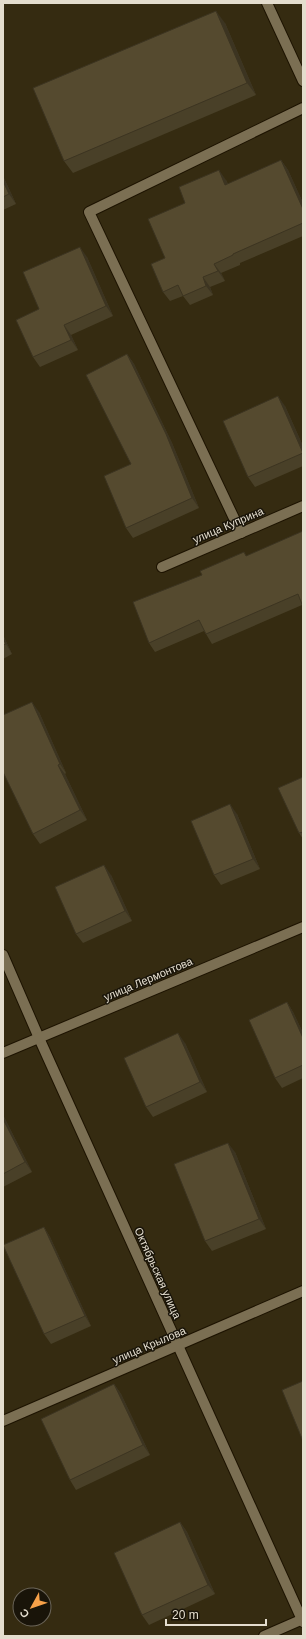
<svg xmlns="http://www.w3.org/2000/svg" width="306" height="1639" viewBox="0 0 306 1639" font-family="Arial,sans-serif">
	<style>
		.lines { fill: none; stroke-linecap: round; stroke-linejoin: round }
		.minor-casing { stroke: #1d1300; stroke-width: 12 }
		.minor { stroke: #7b6f53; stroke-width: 10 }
		.wall { fill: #494028 }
		.shaded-wall { fill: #3c3421 }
		.building { fill: #554a2f; stroke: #3c3421 }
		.labels { text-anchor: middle; stroke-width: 3; stroke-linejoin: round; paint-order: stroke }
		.street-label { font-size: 11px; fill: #e4ddce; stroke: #191409 }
	</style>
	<rect width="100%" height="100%" fill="#352b11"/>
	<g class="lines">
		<defs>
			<g id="minor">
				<polyline points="267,3 303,81"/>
				<polyline points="241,533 89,212 303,108"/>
				<polyline points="162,567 303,506"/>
				<polyline points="3,955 39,1038 303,1622"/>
				<polyline points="3,1053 303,927"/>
				<polyline points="3,1421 303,1291"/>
				<polyline points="264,1636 303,1619"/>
			</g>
		</defs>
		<use href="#minor" class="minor-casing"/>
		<use href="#minor" class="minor"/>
	</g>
	<g class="wall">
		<polygon points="225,23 256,95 73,173 64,161"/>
		<polygon points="281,160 288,170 303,203 303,236 240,263 240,265 221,273 225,281 210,287 213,295 190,305 183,296 170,301 163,292 165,258 185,203 226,180 228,184"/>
		<polygon points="3,176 16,204 3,210"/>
		<polygon points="87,257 113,316 71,335 78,350 40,367 33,357 39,309"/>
		<polygon points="127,354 134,364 172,443 199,508 133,538 126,528 131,464"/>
		<polygon points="285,406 303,446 303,466 255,487 248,477"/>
		<polygon points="303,531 302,605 212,644 206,634 204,631 155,652 149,643 202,575 247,556"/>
		<polygon points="3,635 12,654 3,659"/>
		<polygon points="39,712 66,773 65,774 87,820 40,844 33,834"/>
		<polygon points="303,777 303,839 299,833"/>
		<polygon points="237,814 260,869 221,885 214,875"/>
		<polygon points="111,875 132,921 83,943 76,934"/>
		<polygon points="287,1002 293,1012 303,1033 303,1078 282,1088 275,1078"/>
		<polygon points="185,1043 207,1092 153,1117 146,1107"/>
		<polygon points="3,1115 32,1172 3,1187"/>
		<polygon points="235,1152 266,1229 212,1251 205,1241"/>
		<polygon points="44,1227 50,1237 91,1326 51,1344 44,1334"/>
		<polygon points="114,1384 121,1394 150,1455 76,1490 70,1480"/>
		<polygon points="180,1522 187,1532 215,1594 149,1625 142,1615"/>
	</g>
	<g class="shaded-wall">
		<polygon points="216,11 225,23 256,95 247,83"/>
		<polygon points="281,160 288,170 303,203 303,209"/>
		<polygon points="219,170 226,180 232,194 225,185"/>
		<polygon points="3,176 16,204 9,194 3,181"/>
		<polygon points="80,247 87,257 113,316 106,306"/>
		<polygon points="214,264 221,273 225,281 218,271"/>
		<polygon points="203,277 210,287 213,295 206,286"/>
		<polygon points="64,325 71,335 78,350 71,340"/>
		<polygon points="127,354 134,364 172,443 199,508 192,498"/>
		<polygon points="278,396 285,406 303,446 303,452"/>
		<polygon points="3,635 12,654 3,639"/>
		<polygon points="32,702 39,712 66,773 60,764"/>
		<polygon points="58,765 65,774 87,820 80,810"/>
		<polygon points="230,804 237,814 260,869 253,859"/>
		<polygon points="104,865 111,875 132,921 125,911"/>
		<polygon points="287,1002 293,1012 303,1033 303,1038"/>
		<polygon points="178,1033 185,1043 207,1092 200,1082"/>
		<polygon points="3,1115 32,1172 25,1162 3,1119"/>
		<polygon points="228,1143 235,1152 266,1229 259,1219"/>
		<polygon points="44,1227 50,1237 91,1326 85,1316"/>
		<polygon points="114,1384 121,1394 150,1455 143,1445"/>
		<polygon points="180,1522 187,1532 215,1594 208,1585"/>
	</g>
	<g class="building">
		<polygon points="216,11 247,83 64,161 33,88"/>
		<polygon points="281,160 303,209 303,223 233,254 233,255 214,264 218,271 203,277 206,286 183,296 178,285 163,292 151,264 165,258 148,219 185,203 179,187 219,170 225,185"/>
		<polygon points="3,181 9,194 3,197"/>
		<polygon points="80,247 106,306 64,325 71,340 33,357 16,320 39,309 23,272"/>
		<polygon points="127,354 166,434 192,498 126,528 104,476 131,464 86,375"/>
		<polygon points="278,396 303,453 248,477 223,421"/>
		<polygon points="303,531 303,607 298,594 206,634 199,620 149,643 133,602 202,575 200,571 244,552 246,556"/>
		<polygon points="3,639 6,644 3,645"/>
		<polygon points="32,702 60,764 58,765 80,810 33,834 3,772 3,715"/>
		<polygon points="303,777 303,832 299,833 278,788"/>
		<polygon points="230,804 253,859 214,875 191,821"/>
		<polygon points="104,865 125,911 76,934 55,887"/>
		<polygon points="287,1002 303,1038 303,1065 275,1078 249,1020"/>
		<polygon points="178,1033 200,1082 146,1107 124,1058"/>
		<polygon points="3,1119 25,1162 3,1174"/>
		<polygon points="228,1143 259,1219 205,1241 174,1164"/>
		<polygon points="44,1227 85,1316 44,1334 3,1245"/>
		<polygon points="303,1381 303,1441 282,1390"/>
		<polygon points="114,1384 143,1445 70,1480 41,1419"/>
		<polygon points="180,1522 208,1585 142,1615 114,1553"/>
	</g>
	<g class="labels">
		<g class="street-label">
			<text transform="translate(228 525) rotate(-23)" y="4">улица Куприна</text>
			<text transform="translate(148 979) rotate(-23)" y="4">улица Лермонтова</text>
			<text transform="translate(158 1273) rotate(66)" y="4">Октябрьская улица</text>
			<text transform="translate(149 1345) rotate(-23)" y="4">улица Крылова</text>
		</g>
	</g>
	<rect width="306" height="1639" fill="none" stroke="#e4ddce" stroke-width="8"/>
	<g transform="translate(32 1607) rotate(230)"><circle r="19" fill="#191409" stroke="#6a6458"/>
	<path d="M0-3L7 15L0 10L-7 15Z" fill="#f7a149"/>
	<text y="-6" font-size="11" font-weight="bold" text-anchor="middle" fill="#e4ddce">С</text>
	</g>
	<path d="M166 1619v6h100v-6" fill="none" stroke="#e4ddce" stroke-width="2"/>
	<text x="172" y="1619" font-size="12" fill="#e4ddce" stroke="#191409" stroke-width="3" paint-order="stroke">20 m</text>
</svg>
